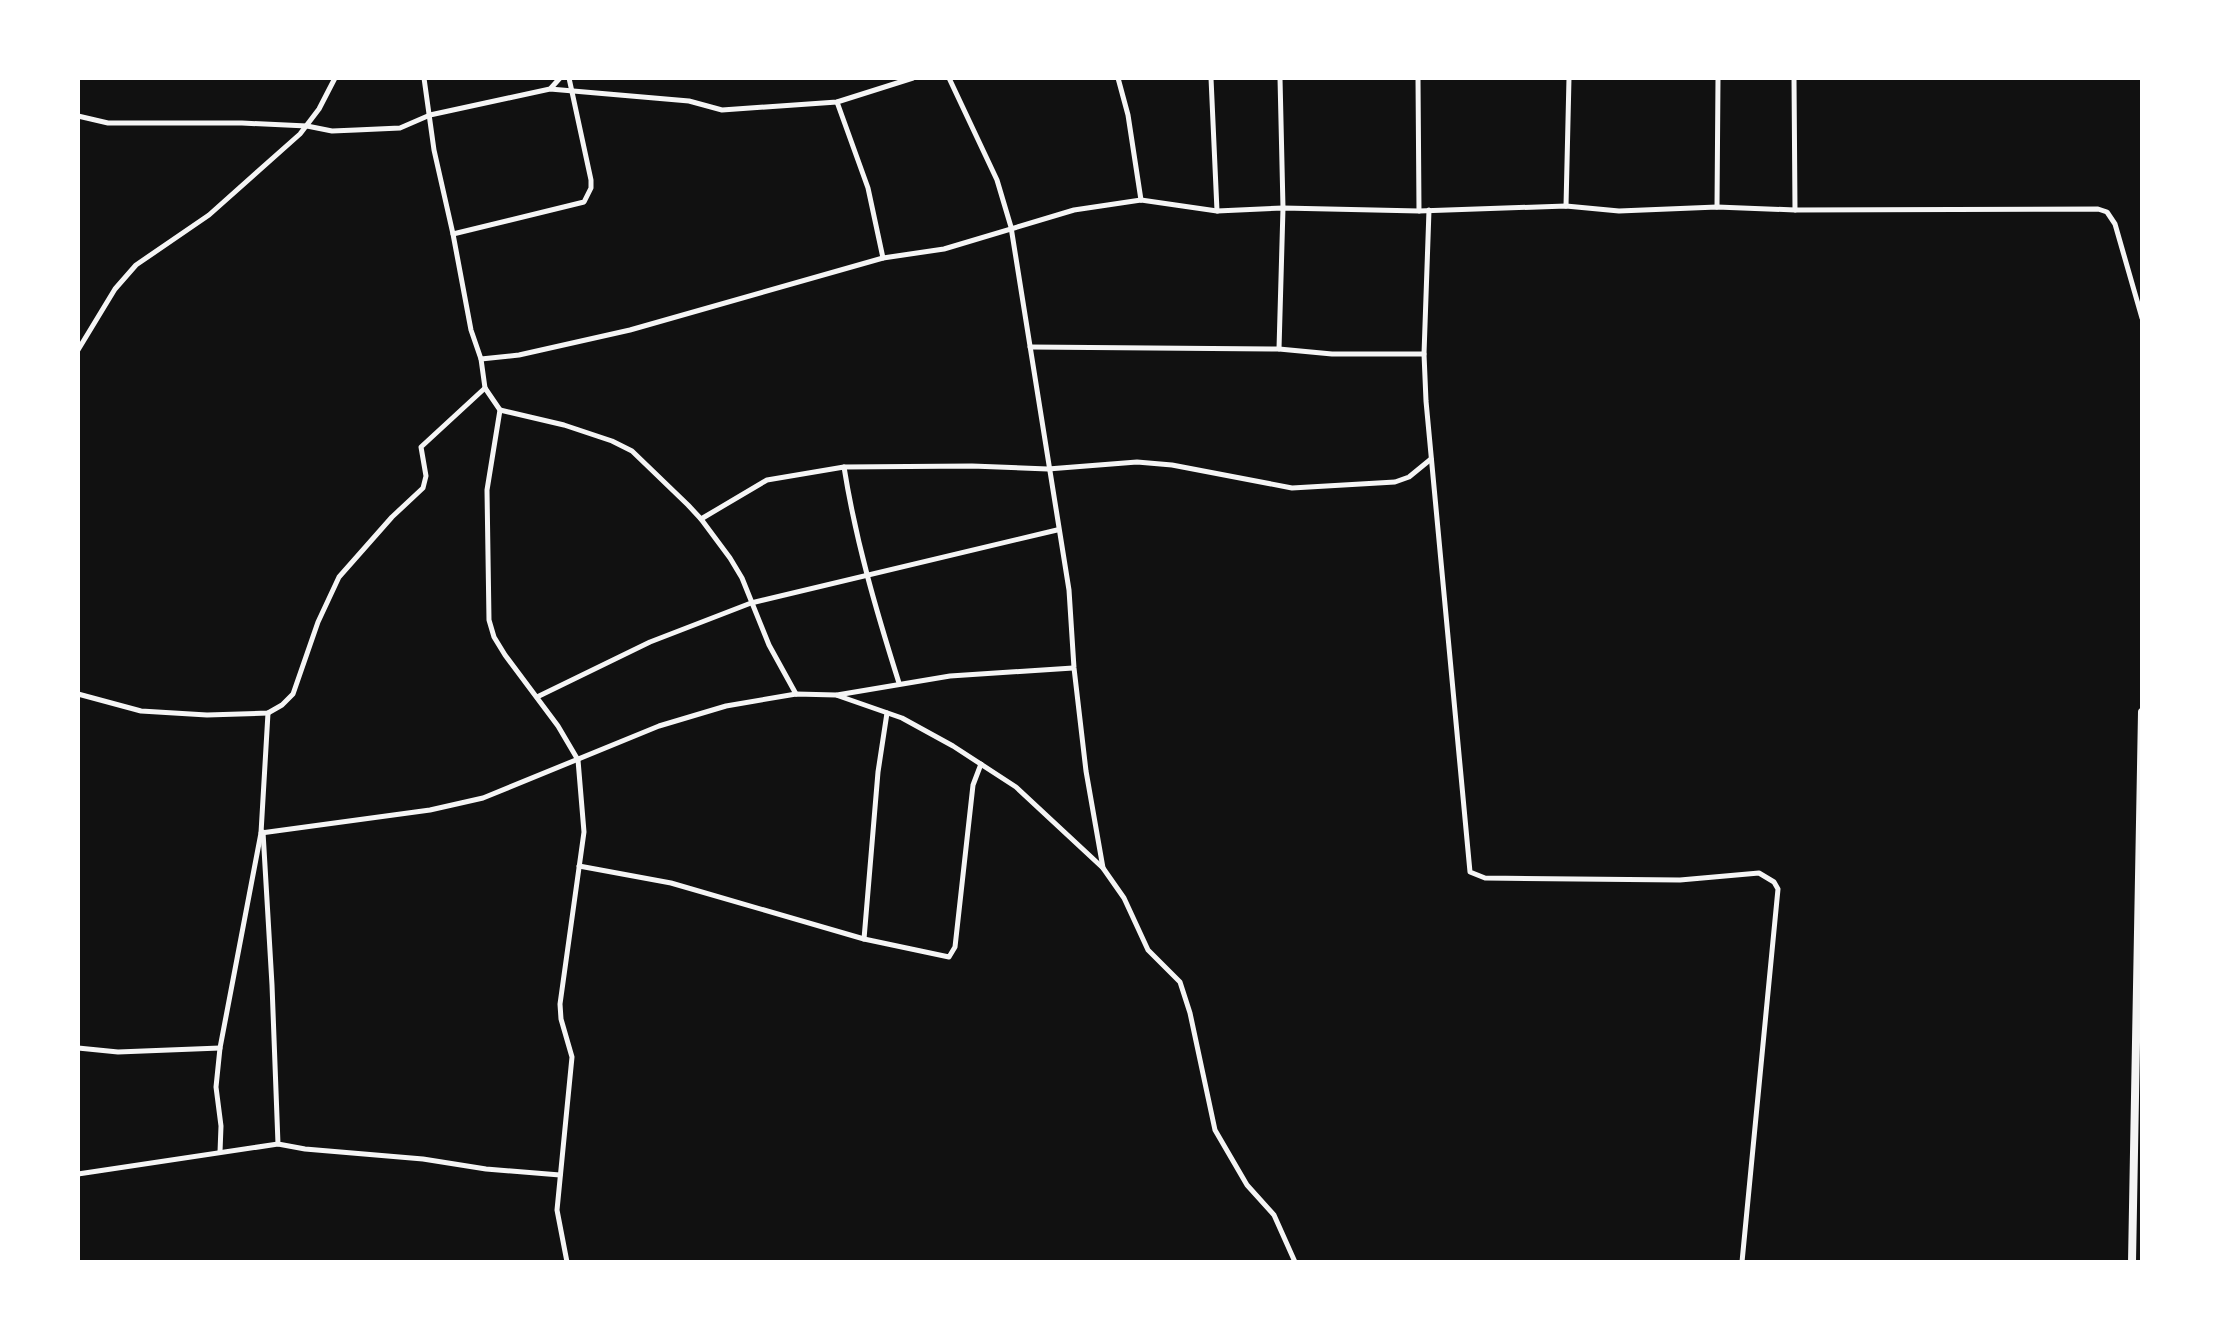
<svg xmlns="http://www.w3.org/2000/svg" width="2220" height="1340" viewBox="0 0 2220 1340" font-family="'Exo 2',sans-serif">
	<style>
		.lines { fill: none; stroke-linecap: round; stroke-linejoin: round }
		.minor { stroke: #f5f5f5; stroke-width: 5 }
		.primary { stroke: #f5f5f5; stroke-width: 8 }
	</style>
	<rect width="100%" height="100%" fill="#111"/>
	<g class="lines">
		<g class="minor">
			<polyline points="424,78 434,150 453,234 471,330 481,359 485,388 500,410 487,490 489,620 494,637 505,655 558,726 578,760 584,832 560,1004 561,1019 572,1057 557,1210 567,1262"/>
			<polyline points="949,78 997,180 1011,227 1069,590 1074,668 1086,771 1103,868"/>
			<polyline points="1118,78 1128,115 1141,200"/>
			<polyline points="1211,78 1217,211"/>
			<polyline points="1418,78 1419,211"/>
			<polyline points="1794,78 1795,210"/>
			<polyline points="551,88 560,78"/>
			<polyline points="837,102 868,188 883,258"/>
			<polyline points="78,116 108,123 242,123 307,126 332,131 356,130 400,128 430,115 550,89 689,101 722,110 837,102 913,78"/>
			<polyline points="1566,206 1569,78"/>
			<polyline points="1717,207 1718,78"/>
			<polyline points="1429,210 1424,354 1426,401 1470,872 1485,878 1680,880 1759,873 1774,882 1778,889 1742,1262"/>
			<polyline points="453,234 584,202 591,188 591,180 569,78"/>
			<polyline points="1030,347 1279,349 1332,354 1424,354"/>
			<polyline points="1279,349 1283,208 1280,78"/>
			<polyline points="78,350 115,289 136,265 209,215 300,134 319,109 335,78"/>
			<polyline points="481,359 519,355 630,330 883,258 944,249 1074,210 1141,200 1217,211 1283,208 1419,211 1566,206 1619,211 1717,207 1795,210 2098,209 2107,212 2115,224 2142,318"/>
			<polyline points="500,410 564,425 612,441 632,451 688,505 701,519 730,558 742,578 769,645 796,694"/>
			<path d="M844,467C856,542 876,610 899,683"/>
			<polyline points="701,519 767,480 844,467 972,466 1048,469 1137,462 1172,465 1292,488 1395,482 1409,477 1431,459"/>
			<polyline points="78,694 141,711 207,715 268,713 282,705 293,694 318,622 339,577 392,517 423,488 426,476 421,447 485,388"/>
			<polyline points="837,695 950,676 1073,668"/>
			<polyline points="537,697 650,642 751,603 1057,530"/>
			<polyline points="263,832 272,985 278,1144 305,1149 423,1159 486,1169 560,1175"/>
			<polyline points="261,833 430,810 483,798 659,726 726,706 796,694 836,695 902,718 953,746 1016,787 1103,868 1124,898 1148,950 1180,982 1190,1013 1215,1130 1247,1185 1274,1215 1295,1262"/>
			<polyline points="579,866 671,883 864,939 949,957 955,947 973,785 981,764"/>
			<polyline points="864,939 878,772 887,713"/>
			<polyline points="78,1048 118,1052 220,1048"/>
			<polyline points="220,1152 221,1126 216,1087 220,1048 261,833 268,713"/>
			<polyline points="78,1174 278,1144"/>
		</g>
		<polyline class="primary" points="2132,1262 2142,712"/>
	</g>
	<rect width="2220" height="1340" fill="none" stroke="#ffffff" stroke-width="160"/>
</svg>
